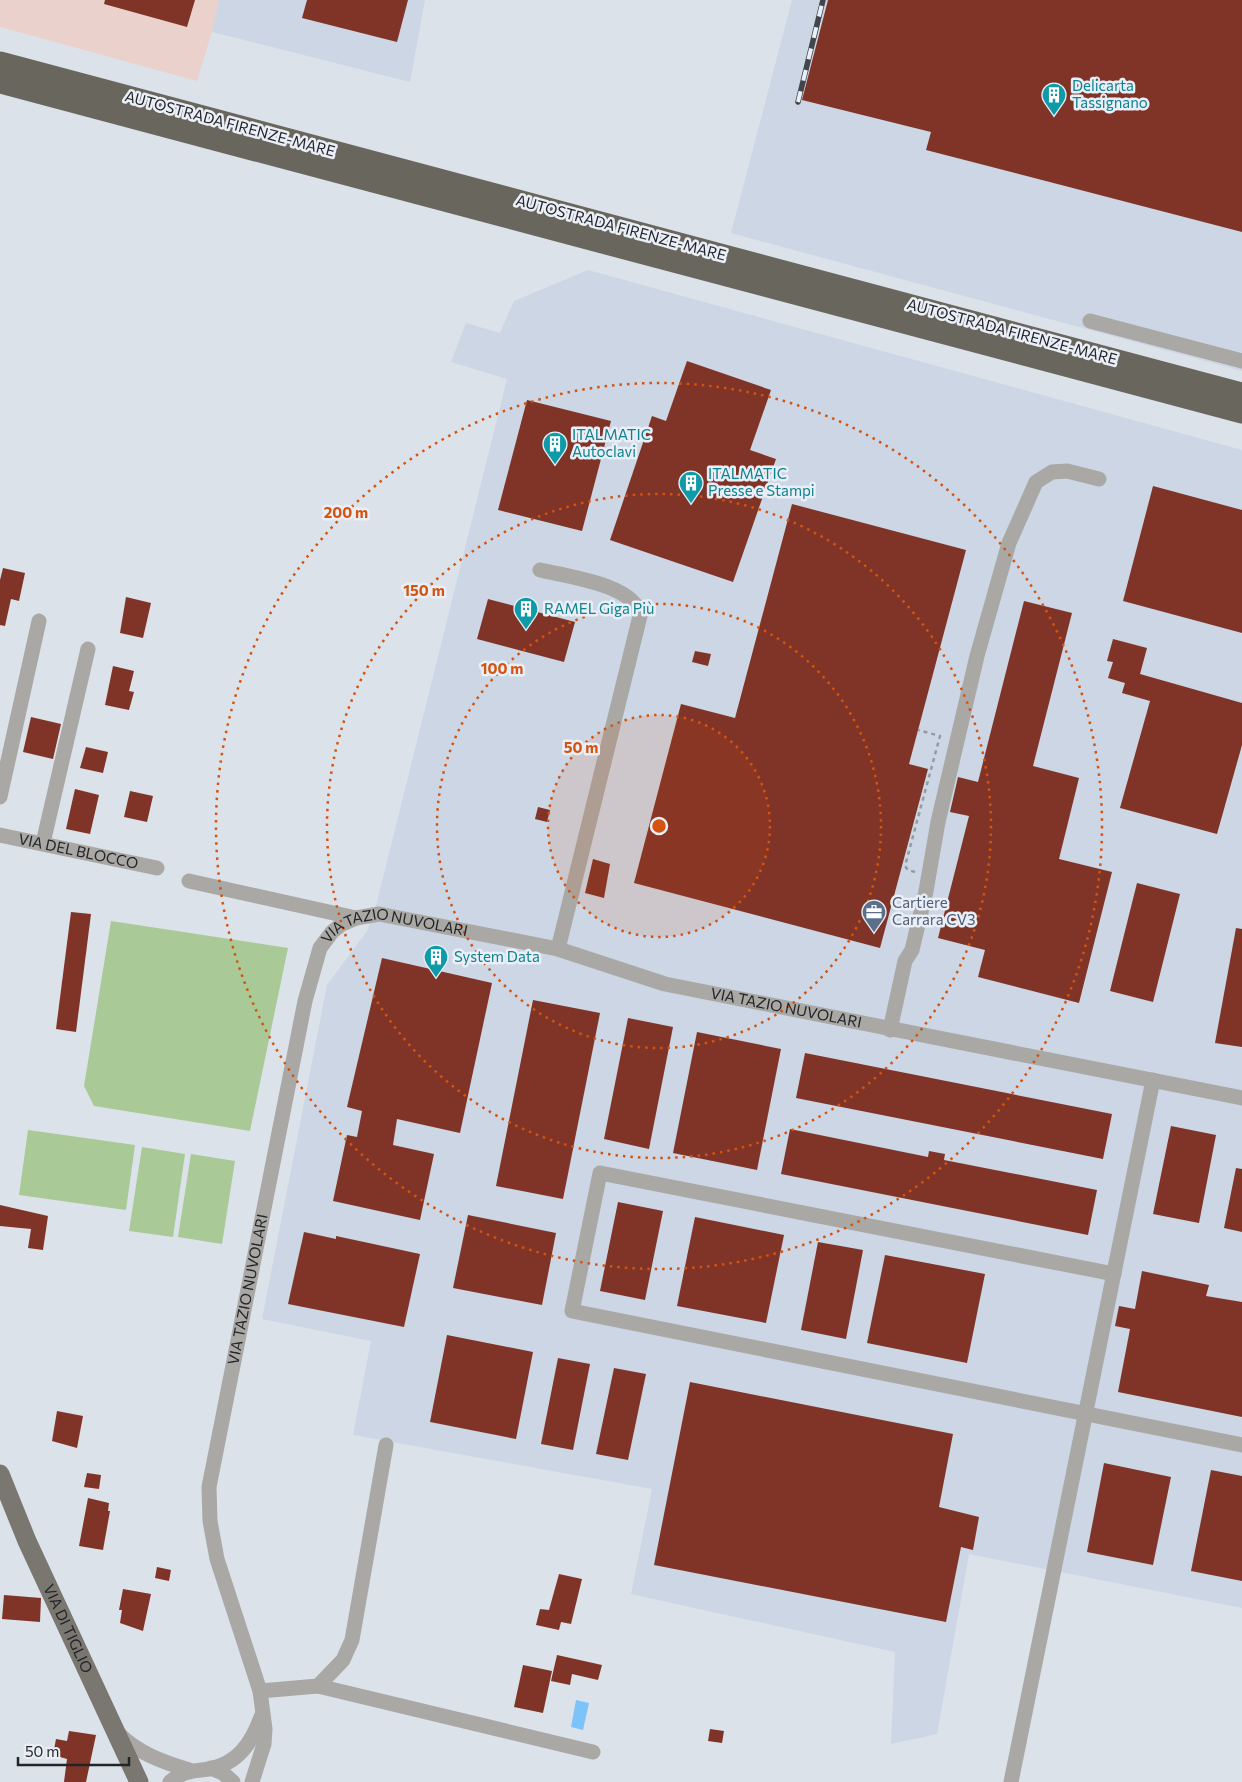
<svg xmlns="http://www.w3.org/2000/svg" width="1242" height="1782" viewBox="0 0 1242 1782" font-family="Commissioner,sans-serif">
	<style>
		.commercial { fill: #ebd1cc }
		.built { fill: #ccd6e4 }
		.green { fill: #a9c997 }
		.water { fill: #7cc3fa }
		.building { fill: #7f3427 }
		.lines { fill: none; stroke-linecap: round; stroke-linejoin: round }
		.path { stroke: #969ba1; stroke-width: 2.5; stroke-dasharray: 4 4; stroke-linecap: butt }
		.minor { stroke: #a9a8a4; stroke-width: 15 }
		.major { stroke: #7a7771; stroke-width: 19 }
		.highway { stroke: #69665e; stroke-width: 21 }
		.rail-casing { stroke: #424549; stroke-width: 5.5 }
		.rail { stroke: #eaeff7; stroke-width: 4; stroke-dasharray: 11; stroke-linecap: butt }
		.ring { fill: none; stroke: #d4540f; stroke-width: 2.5; stroke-dasharray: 2.5 5 }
		.labels { text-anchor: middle; stroke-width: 5; stroke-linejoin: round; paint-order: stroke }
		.culture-label { font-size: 15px; fill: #0d838f; stroke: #eaeff7; text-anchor: start }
		.street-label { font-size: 15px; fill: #222427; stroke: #eaeff7 }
		.service-label { font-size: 15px; fill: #4e5e75; stroke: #eaeff7; text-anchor: start }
		.centre { fill: #d4540f; stroke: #eaeff7; stroke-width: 2.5 }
		.ring-label { font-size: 15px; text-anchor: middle; font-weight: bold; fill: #d4540f; stroke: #eaeff7; stroke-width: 5; stroke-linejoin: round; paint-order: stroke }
	</style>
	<rect width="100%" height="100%" fill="#dce2ea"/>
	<polygon class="commercial" points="0,0 219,0 212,32 197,81 0,27"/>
	<g class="built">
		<polygon points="219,0 425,0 410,82 212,32"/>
		<polygon points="792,0 1242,0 1242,371 731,233"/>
		<polygon points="588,270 1242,450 1242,1608 969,1554 937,1734 891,1744 895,1652 631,1594 652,1489 353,1435 371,1341 262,1319 327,985 367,931 377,902 507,379 451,362 466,323 500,333 514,301"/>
	</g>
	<g class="green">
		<polygon points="111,921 288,948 250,1131 94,1106 84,1086"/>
		<polygon points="28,1130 135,1145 126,1210 19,1195"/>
		<polygon points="142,1147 185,1154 173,1237 129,1231"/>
		<polygon points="191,1154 235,1161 222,1244 178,1237"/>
	</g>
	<polygon class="water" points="576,1700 589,1703 583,1730 571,1727"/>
	<g class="building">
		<polygon points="105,0 195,0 187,27 104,4"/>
		<polygon points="307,0 408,0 397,42 302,18"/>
		<polygon points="828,0 1242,0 1242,232 926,150 931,132 802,100"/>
		<polygon points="687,361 771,390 750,450 776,459 733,582 610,540 652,416 666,421"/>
		<polygon points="527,400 611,421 582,531 498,510"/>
		<polygon points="1153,486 1242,510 1242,633 1123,601"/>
		<polygon points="792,504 966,550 909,764 928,769 880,948 634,883 681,704 735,718"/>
		<polygon points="3,568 25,573 19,601 11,599 5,626 0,625 0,580"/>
		<polygon points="126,597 151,603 143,638 120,633"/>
		<polygon points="488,599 575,622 564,662 477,639"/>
		<polygon points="1024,601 1072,613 1033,766 1079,778 1059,859 1112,872 1079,1003 978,977 985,950 938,938 969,816 950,812 958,777 978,782"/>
		<polygon points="1113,639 1147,648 1140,674 1242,703 1242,745 1217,834 1120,808 1150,701 1122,693 1125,683 1108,678 1113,662 1107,661"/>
		<polygon points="695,651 711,654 708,666 692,662"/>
		<polygon points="113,666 134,671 129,691 134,692 129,710 105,705"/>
		<polygon points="31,717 61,724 53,759 23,752"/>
		<polygon points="86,747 108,752 103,773 80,768"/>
		<polygon points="75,789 99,795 90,834 66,829"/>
		<polygon points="130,791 153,796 147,822 124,817"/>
		<polygon points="538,807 550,810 547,822 535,819"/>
		<polygon points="593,859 610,864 604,898 585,893"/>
		<polygon points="1137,883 1180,894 1153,1002 1110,991"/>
		<polygon points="71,912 91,914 76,1032 56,1029"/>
		<polygon points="1236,928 1242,929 1242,1047 1215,1043"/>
		<polygon points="382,958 492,983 460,1133 397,1119 393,1145 434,1154 420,1220 333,1201 347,1135 357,1137 362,1111 347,1107"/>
		<polygon points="533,1000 600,1013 563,1199 496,1186"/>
		<polygon points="628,1018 673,1027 649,1149 604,1139"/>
		<polygon points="697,1032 781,1049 757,1170 673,1153"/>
		<polygon points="805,1053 1112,1114 1103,1159 796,1098"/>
		<polygon points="1171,1126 1216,1135 1199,1223 1153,1214"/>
		<polygon points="790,1129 928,1157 929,1151 945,1154 944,1160 1097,1190 1088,1235 781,1174"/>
		<polygon points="1236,1168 1242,1169 1242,1232 1224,1228"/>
		<polygon points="618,1202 663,1211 645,1300 600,1291"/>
		<polygon points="0,1205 48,1216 43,1250 28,1248 31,1229 0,1226"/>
		<polygon points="468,1215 556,1233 542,1305 453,1288"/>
		<polygon points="695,1217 784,1235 766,1323 677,1306"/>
		<polygon points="304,1232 336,1239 336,1236 420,1254 404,1327 288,1304"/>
		<polygon points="818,1242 863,1250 846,1339 801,1330"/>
		<polygon points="885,1255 985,1274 967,1363 867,1343"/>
		<polygon points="1142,1271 1209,1285 1206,1296 1242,1302 1242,1417 1118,1392 1130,1329 1115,1326 1119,1306 1135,1309"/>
		<polygon points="447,1335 533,1352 516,1439 430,1422"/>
		<polygon points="558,1358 590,1364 573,1450 541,1444"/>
		<polygon points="614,1368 646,1374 628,1460 596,1454"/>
		<polygon points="690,1382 953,1434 939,1507 979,1517 973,1550 961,1547 946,1622 654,1565"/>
		<polygon points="57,1411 83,1416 77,1448 52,1441"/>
		<polygon points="1104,1463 1171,1477 1153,1565 1087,1552"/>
		<polygon points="1211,1470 1242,1476 1242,1581 1191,1571"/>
		<polygon points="87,1473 101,1475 99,1489 84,1487"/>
		<polygon points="88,1498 109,1503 108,1511 110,1511 103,1550 79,1546"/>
		<polygon points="157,1567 171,1570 169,1581 155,1578"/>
		<polygon points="559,1574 582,1579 571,1624 561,1622 559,1630 536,1625 540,1609 549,1610"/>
		<polygon points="123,1589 151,1594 143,1631 120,1623 122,1610 119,1610"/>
		<polygon points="4,1595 41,1598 40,1622 2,1619"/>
		<polygon points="557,1655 602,1665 598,1680 572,1674 570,1685 551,1681"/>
		<polygon points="523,1665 552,1671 543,1713 514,1707"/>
		<polygon points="710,1729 724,1731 722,1743 708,1741"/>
		<polygon points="69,1731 96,1735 86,1782 64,1782 67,1759 53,1755 56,1739 67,1741"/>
	</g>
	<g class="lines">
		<polyline class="path" points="915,872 908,870 905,866 940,736 918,730"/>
		<g class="minor">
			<polyline points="1090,321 1242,361"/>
			<path d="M540,570C566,576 637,585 640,616L558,949"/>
			<polyline points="0,797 39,621"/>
			<path id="s1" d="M0,835L157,868"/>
			<polyline points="43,843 88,649"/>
			<polyline points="189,881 356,918"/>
			<polyline points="890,1030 905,961 912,950 926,891 938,822 977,656 1009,543 1036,482 1052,472 1067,471 1099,479"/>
			<polyline points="1114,1274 600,1173 572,1311 1242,1445"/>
			<polyline points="318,1686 343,1660 352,1640 386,1445"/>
			<polyline points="260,1691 318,1686 593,1752"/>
			<path d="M118,1733C137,1753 163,1762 189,1770"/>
			<polyline points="211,1768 223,1773 233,1782"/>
			<path d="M170,1782C183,1771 193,1771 209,1769C238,1764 252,1742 261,1717"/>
			<path id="s2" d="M252,1782L264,1744L265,1729L260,1691L217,1559L210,1521L209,1487L305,1001L320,948L332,932L342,924L356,918L379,914L558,949L665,984L1242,1098"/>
			<polyline points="1011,1782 1153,1080"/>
		</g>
		<path class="major" id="s3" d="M0,1474L27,1541L139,1782"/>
		<g class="highway">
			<polyline points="0,62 1242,393"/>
			<polyline points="0,83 1242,413"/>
		</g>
		<defs>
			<polyline id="rail" points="798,102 823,0"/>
		</defs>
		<use href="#rail" class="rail-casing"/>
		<use href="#rail" class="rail"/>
	</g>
	<circle cx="659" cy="826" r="111" fill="#d4540f" fill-opacity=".12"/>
	<g class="ring">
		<circle cx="659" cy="826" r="111"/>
		<circle cx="659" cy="826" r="222"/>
		<circle cx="659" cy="826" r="332"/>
		<circle cx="659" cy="826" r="443"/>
	</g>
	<defs>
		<symbol id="building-pin" viewBox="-11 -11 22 30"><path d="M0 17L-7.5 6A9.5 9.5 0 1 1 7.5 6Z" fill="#0f9aa8" stroke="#eaeff7"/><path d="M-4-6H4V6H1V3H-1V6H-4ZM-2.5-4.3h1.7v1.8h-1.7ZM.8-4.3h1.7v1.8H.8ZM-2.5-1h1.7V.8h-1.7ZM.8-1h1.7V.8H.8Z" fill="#fff"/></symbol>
		<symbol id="office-pin" viewBox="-11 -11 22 30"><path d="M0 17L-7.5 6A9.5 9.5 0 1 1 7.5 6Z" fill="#5c6f8a" stroke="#eaeff7"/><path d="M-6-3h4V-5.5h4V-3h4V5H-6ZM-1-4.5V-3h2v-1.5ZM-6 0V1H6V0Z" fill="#fff"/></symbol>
	</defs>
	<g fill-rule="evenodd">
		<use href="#building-pin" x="1040" y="81" width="28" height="38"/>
		<use href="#building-pin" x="541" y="430" width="28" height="38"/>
		<use href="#building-pin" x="677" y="469" width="28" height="38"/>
		<use href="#building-pin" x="512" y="595" width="28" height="38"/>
		<use href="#office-pin" x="860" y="898" width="28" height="38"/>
		<use href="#building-pin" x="422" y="943" width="28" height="38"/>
	</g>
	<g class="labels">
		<g class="culture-label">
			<text x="1072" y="91">Delicarta<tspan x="1072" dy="17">Tassignano</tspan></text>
			<text x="572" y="440">ITALMATIC<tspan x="572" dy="17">Autoclavi</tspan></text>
			<text x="708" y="479">ITALMATIC<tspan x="708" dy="17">Presse e Stampi</tspan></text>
			<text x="544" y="614">RAMEL Giga Più</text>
			<text x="454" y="962">System Data</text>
		</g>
		<g class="street-label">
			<text transform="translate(230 124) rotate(15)" y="5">AUTOSTRADA FIRENZE-MARE</text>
			<text transform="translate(621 228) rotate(15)" y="5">AUTOSTRADA FIRENZE-MARE</text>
			<text transform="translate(1012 332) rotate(15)" y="5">AUTOSTRADA FIRENZE-MARE</text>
			<text dy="5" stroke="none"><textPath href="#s1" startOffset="80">VIA DEL BLOCCO</textPath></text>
			<text dy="5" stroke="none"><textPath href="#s2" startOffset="940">VIA TAZIO NUVOLARI</textPath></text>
			<text dy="5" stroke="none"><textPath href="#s2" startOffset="1345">VIA TAZIO NUVOLARI</textPath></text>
			<text dy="5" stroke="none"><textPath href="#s2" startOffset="506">VIA TAZIO NUVOLARI</textPath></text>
			<text dy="5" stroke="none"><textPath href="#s3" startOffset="169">VIA DI TIGLIO</textPath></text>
		</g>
		<g class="service-label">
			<text x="892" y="908">Cartiere<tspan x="892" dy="17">Carrara CV3</tspan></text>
		</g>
	</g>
	<circle cx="659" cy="826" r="8" class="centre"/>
	<g class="ring-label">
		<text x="346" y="518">200 m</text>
		<text x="424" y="596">150 m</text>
		<text x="502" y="674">100 m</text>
		<text x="581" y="753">50 m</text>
	</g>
	<path d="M18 1757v8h111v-8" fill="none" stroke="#222427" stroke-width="2.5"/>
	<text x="25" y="1757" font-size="15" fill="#222427" stroke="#eaeff7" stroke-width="4" paint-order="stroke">50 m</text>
</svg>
